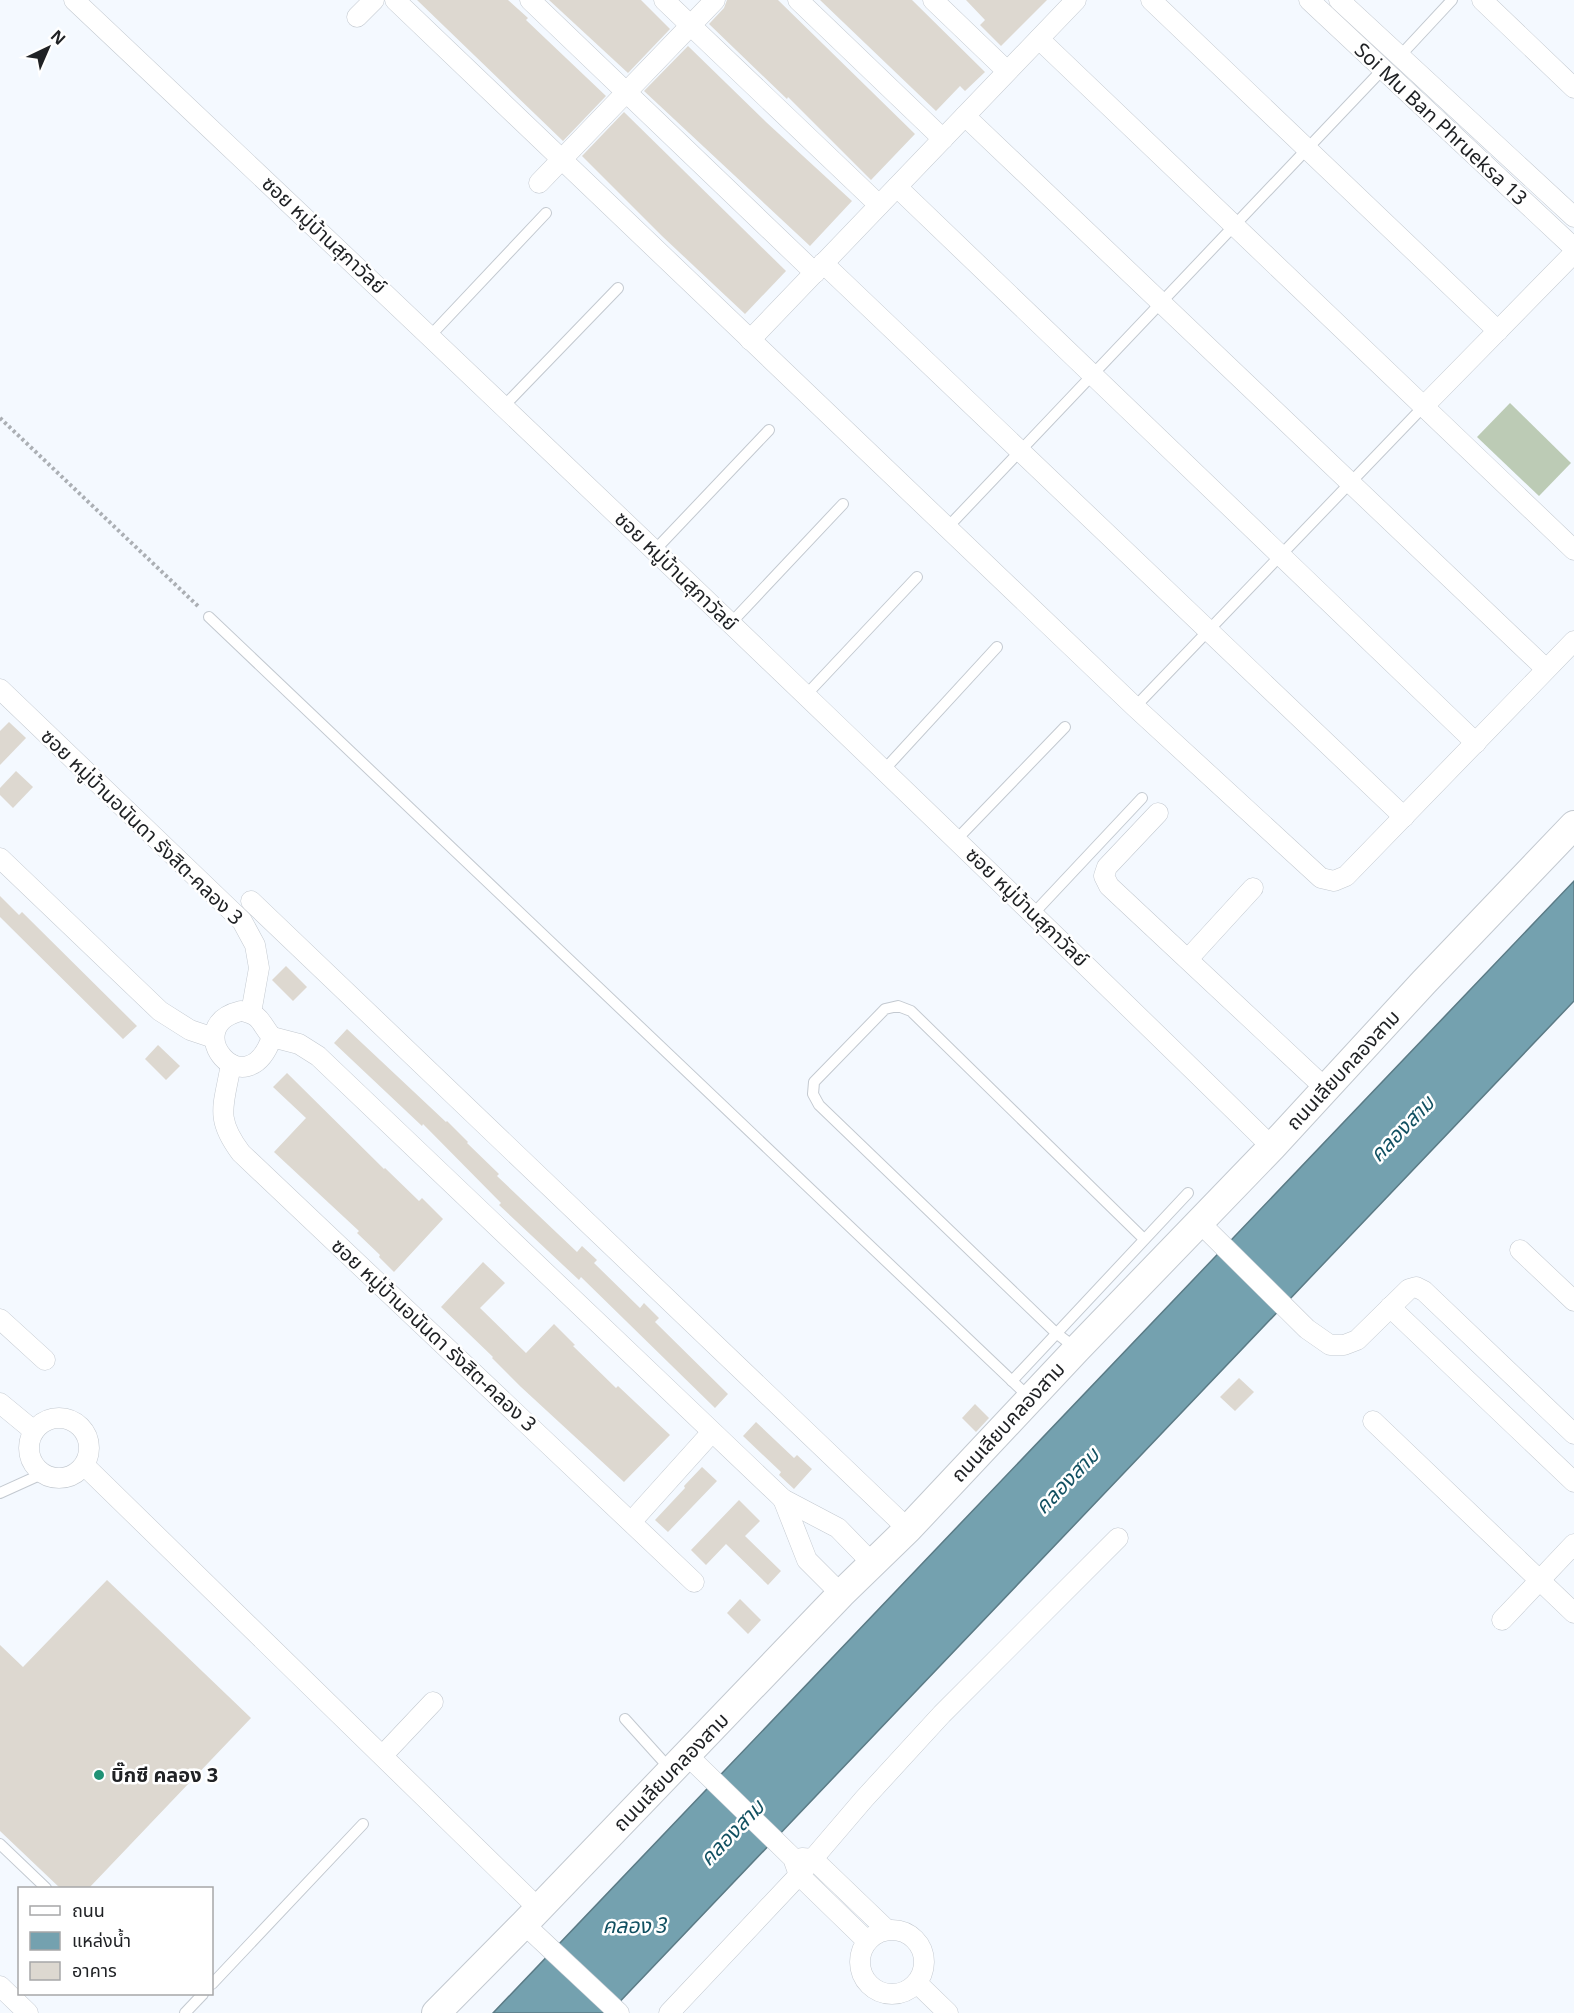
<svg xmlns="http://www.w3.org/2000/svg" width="1574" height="2013" viewBox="0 0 1574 2013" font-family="'Noto Sans','Noto Sans Thai',sans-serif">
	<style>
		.green { fill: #bccbb5 }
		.water { fill: #74a1af; stroke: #5b7b86; stroke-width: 1.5 }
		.building { fill: #ddd8d0 }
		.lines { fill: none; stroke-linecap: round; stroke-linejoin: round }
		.service-casing { stroke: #c3c9d0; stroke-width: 12 }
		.minor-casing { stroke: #c3c9d0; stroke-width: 21 }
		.secondary-casing { stroke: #c3c9d0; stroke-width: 30 }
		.path { stroke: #abafb4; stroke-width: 4; stroke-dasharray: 3 3; stroke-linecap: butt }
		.service { stroke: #fff; stroke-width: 10 }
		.minor { stroke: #fff; stroke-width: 20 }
		.secondary { stroke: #fff; stroke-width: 28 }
		.poi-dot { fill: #209275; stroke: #fff; stroke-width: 2 }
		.labels { text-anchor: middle; stroke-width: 5; stroke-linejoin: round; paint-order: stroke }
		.street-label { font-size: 20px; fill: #202225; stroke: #fff }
		.poi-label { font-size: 20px; font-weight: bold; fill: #202225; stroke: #fff; text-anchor: start }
		.water-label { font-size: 21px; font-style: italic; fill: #115061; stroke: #fff }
	</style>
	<rect width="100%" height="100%" fill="#f4f9ff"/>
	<polygon class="green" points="1510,403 1571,463 1539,496 1477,437"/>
	<polygon class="water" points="1574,881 1574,1001 609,2013 493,2013"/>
	<g class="building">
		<polygon points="417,0 508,0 528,18 526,20 606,96 563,141"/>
		<polygon points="549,0 641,0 670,29 628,73"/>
		<polygon points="727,0 778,0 915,134 871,180 788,97 787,99 709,24 724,8"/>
		<polygon points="820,0 912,0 985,72 965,91 960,86 936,111"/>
		<polygon points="966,0 1047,0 1001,46 980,25 985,20"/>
		<polygon points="688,46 766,122 852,201 810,246 644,91"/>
		<polygon points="624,112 786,271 745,314 662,236 582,156"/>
		<polygon points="9,722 26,738 0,765 0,731"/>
		<polygon points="16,771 33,787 13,808 0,795 0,788"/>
		<polygon points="0,896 19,915 22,912 137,1026 123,1039 0,917"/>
		<polygon points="286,966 307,987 293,1001 272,980"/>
		<polygon points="347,1029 446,1122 447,1121 468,1142 467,1143 499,1174 497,1176 577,1252 582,1246 597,1260 594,1263 640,1308 644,1303 659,1318 655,1322 728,1394 715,1408 581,1277 579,1280 499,1205 501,1203 423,1124 422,1126 334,1043"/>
		<polygon points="158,1045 180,1066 166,1080 145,1059"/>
		<polygon points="287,1073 384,1169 385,1168 419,1201 422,1198 443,1219 394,1272 379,1257 380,1255 357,1233 359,1231 274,1152 306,1118 273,1087"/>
		<polygon points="483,1262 505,1283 480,1308 526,1353 554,1324 575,1345 573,1346 616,1388 618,1386 670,1435 624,1482 521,1387 492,1358 493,1357 441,1307"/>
		<polygon points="1239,1378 1254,1392 1235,1411 1220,1397"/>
		<polygon points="975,1404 989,1418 976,1432 962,1418"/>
		<polygon points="756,1422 794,1458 797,1455 812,1469 794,1489 779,1475 781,1472 743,1436"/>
		<polygon points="702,1467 717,1481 668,1532 655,1520 685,1488 684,1486"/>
		<polygon points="739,1500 760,1521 745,1536 781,1571 768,1585 726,1544 706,1565 691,1550"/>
		<polygon points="107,1580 251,1718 89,1888 60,1888 0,1831 0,1645 23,1667"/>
		<polygon points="740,1599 761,1620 748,1634 727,1613"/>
	</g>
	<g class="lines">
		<defs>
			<g id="service">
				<polyline points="1399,57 1452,0"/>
				<polyline points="431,335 546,213"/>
				<polyline points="504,406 618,288"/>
				<polyline points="947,528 1382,70"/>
				<polyline points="655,550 769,430"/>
				<polyline points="209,617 1030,1398"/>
				<polyline points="730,624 843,504"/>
				<polyline points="806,695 917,577"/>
				<polyline points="1135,707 1424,406"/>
				<polyline points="884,770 997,647"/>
				<polyline points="957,839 1065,727"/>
				<polyline points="1034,913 1142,798"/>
				<polyline points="1077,1349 1056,1333 819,1105 813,1094 814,1082 885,1009 898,1006 911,1011 1144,1239"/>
				<polyline points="1012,1381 1188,1193"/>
				<polyline points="0,1493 42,1474"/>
				<polyline points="625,1719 671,1770"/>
				<polyline points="0,1844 46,1888"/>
				<polyline points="212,1984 363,1824"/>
				<polyline points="185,2013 203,1994"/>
			</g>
			<g id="minor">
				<path d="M74,0C476,379 877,760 1272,1147"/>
				<polyline points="395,0 1135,707 1321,878 1334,881 1346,876 1574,641"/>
				<polyline points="530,0 815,273"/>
				<polyline points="664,0 879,205"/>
				<polyline points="798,0 943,139"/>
				<polyline points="933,0 1007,71"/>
				<polyline points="1151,0 1498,331"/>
				<polyline points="1309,0 1574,248"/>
				<polyline points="1339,0 1574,217"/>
				<polyline points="1482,0 1574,88"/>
				<polyline points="357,17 374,0"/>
				<polyline points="1039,39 1574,550"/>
				<polyline points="965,116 1546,669"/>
				<polyline points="539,183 715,0"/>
				<polyline points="897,187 1476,743"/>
				<polyline points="823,263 1404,817"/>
				<polyline points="750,340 1076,0"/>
				<polyline points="1424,406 1574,253"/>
				<polyline points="0,689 242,921 255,945 259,968 251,1013"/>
				<polyline points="1158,813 1107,867 1104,876 1109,886 1325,1088"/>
				<polyline points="0,858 160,1011 190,1030 214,1038"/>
				<polyline points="251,901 908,1529"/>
				<polyline points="1188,959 1253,888"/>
				<path d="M241,1011C263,1015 260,1024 272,1037C246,1111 177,1026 241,1011Z"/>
				<polyline points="272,1037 299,1044 318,1056 783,1499 838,1528 872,1563"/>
				<path d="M231,1064C224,1106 214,1117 241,1153L694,1582"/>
				<polyline points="1199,1222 1307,1329 1330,1345 1344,1345 1357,1340 1409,1289 1416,1287 1424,1291 1574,1434"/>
				<polyline points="1520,1250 1574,1301"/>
				<polyline points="1390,1307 1574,1482"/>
				<polyline points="0,1319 45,1360"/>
				<polyline points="0,1403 34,1431"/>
				<circle cx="59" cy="1448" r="30"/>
				<polyline points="1373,1421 1574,1613"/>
				<polyline points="85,1466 539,1909"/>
				<polyline points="783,1499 807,1560 841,1594"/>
				<polyline points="632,1521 712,1432"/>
				<polyline points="1502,1620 1574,1544"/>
				<polyline points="383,1755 433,1702"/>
				<polyline points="687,1755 793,1858 799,1875 867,1941"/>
				<polyline points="802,1858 813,1859 887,1930"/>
				<polyline points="524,1924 619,2013"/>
				<circle cx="892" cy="1962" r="32"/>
				<polyline points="917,1983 948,2013"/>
				<polyline points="0,1986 28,2013"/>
				<polyline points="669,2013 799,1875 864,1799 942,1714 1118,1538"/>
			</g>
			<polyline id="secondary" points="436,2013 524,1924 841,1594 908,1529 1077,1349 1272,1147 1424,982 1574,825"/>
		</defs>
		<use href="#service" class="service-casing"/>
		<use href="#minor" class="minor-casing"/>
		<use href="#secondary" class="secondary-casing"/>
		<polyline class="path" points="0,418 200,608"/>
		<use href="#service" class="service"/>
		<use href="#minor" class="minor"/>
		<use href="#secondary" class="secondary"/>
	</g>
	<circle class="poi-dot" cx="99" cy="1775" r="6"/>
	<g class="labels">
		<g class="street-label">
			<text transform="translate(1441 124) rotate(43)" y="7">Soi Mu Ban Phrueksa 13</text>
			<text transform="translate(324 235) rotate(43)" y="7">ซอย หมู่บ้านสุภาวัลย์</text>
			<text transform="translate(676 571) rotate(44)" y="7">ซอย หมู่บ้านสุภาวัลย์</text>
			<text transform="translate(142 827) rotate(44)" y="7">ซอย หมู่บ้านอนันดา รังสิต-คลอง 3</text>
			<text transform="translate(1027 907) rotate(44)" y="7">ซอย หมู่บ้านสุภาวัลย์</text>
			<text transform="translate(1343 1070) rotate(-47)" y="7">ถนนเลียบคลองสาม</text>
			<text transform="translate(434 1335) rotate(43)" y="7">ซอย หมู่บ้านอนันดา รังสิต-คลอง 3</text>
			<text transform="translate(1008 1422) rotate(-47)" y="7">ถนนเลียบคลองสาม</text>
			<text transform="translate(671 1772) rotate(-46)" y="7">ถนนเลียบคลองสาม</text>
		</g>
		<g class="poi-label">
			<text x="111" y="1782">บิ๊กซี คลอง 3</text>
		</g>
		<g class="water-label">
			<text transform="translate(1402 1129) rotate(-46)" y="7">คลองสาม</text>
			<text transform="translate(1067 1481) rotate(-46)" y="7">คลองสาม</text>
			<text transform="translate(732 1833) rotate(-46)" y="7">คลองสาม</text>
			<text x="635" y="1933">คลอง 3</text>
		</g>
	</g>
	<rect x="18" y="1887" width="195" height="108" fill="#ffffff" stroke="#a6a7a8" stroke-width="1.5"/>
	<rect x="30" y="1906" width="30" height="9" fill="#ffffff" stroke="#a6a7a8" stroke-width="1.5"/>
	<text x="72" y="1917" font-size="18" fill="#202225">ถนน</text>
	<rect x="30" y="1932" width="30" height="18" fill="#74a1af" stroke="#a6a7a8" stroke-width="1.5"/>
	<text x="72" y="1947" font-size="18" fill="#202225">แหล่งน้ำ</text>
	<rect x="30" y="1962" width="30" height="18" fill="#ddd8d0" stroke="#a6a7a8" stroke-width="1.5"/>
	<text x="72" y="1977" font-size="18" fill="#202225">อาคาร</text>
	<g transform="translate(48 48) rotate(44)" stroke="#ffffff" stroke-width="4.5" paint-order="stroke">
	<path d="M0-4.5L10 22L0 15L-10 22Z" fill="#202225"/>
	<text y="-9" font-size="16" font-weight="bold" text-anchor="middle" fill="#202225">N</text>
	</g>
</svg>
